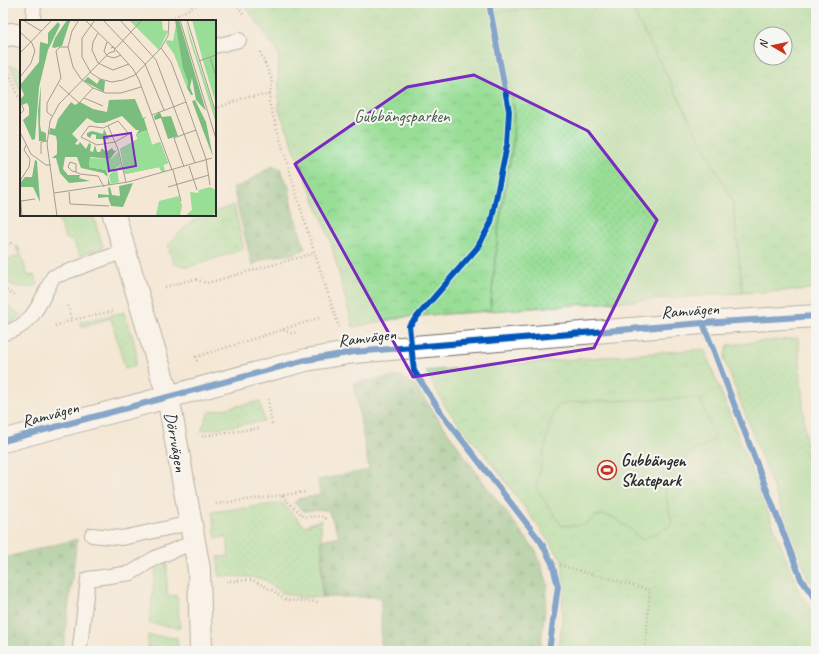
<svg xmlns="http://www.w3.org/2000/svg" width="819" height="654" viewBox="0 0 819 654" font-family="Caveat,sans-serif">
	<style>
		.grass { fill: url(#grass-dots); stroke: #628460 }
		.forest { fill: url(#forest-firs); stroke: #527455 }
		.park { fill: url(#park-crowns); stroke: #628460; fill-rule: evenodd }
		.pitch { fill: #99de96; stroke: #628460 }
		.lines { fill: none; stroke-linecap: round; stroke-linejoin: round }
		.service-casing { stroke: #716d66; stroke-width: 16 }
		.minor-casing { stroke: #716d66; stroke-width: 24 }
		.path { stroke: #716d66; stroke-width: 2.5; stroke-dasharray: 1 3; stroke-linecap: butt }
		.service { stroke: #fff; stroke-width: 14 }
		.minor { stroke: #fff; stroke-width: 22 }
		.cycleway-casing { stroke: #f6f6f2; stroke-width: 8 }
		.cycleway { stroke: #0057b8; stroke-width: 6 }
		.marked { fill: none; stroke: #7b2cbf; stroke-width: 3; stroke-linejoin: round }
		.labels { text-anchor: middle; stroke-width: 4; stroke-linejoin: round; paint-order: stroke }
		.park-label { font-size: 17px; fill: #465846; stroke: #f6f6f2 }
		.street-label { font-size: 17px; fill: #2b2b2b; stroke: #f6f6f2 }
		.poi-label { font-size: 17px; font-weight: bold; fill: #2b2b2b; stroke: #f6f6f2; text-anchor: start }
		.inset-road { fill: none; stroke: #a49c91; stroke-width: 1 }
		.view { fill: #7b2cbf; fill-opacity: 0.15; stroke: #7b2cbf; stroke-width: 2 }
		.inset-edge { fill: none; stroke: #2b2b2b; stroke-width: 2 }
	</style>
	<defs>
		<pattern id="grass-dots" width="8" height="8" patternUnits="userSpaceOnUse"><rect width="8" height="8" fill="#99de96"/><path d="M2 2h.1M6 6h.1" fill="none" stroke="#84bf81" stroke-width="1.8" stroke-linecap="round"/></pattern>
		<pattern id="forest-firs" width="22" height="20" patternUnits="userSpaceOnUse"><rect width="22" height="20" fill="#7abd7f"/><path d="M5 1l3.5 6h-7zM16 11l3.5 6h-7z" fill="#649a68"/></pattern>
		<pattern id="park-crowns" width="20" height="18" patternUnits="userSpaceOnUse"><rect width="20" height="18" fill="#99de96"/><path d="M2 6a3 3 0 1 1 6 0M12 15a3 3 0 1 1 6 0" fill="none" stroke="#84bf81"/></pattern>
	</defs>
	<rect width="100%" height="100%" fill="#f6f6f2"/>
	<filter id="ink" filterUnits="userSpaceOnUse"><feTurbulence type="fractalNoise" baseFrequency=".025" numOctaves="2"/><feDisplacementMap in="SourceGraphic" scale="8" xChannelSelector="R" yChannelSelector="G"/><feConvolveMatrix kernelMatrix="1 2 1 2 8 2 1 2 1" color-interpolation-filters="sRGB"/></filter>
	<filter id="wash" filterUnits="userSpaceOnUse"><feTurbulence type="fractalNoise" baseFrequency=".012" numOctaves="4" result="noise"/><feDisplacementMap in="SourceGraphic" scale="16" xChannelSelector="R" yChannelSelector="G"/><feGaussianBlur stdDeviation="0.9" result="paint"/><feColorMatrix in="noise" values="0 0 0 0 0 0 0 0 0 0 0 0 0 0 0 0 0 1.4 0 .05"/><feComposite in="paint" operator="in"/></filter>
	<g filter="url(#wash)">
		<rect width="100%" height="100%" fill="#f4e8d5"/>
		<g class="grass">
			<polygon points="584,3 629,3 733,202 743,293 490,311 499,224 513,143 514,110 497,12"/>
			<polygon points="10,65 21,68 21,94"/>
			<polygon points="57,215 93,215 103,247 80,256 73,241 65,238"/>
			<path d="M18,246L28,276L34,275L38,284C30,291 7,287 3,277C1,270 3,259 3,251H4L9,260L19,255L16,247Z"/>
			<polygon points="3,302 22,316 10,324 3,326"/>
			<path d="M124,312C129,329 141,351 134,367L125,368L111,318L81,327L80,322Z"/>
			<polygon points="798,338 808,469 816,469 816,588 808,578 724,359 728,345"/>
			<polygon points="260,401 264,421 201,431 209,412"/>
			<polygon points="283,503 304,526 321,520 322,597 300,597 283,593 263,579 249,577 219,576 218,557 229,556 227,537 216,538 212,512"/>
			<polygon points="167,563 167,595 177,596 180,628 149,623 156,564"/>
			<polygon points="148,635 177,638 178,651 147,651"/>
		</g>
		<g class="forest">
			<polygon points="272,166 280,168 289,187 292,208 305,249 294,254 269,257 252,265 233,188 246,183"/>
			<polygon points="400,376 415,385 483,482 536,551 548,584 540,651 381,651 381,597 322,597 322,540 339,536 328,510 304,511 294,503 298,499 320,495 318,480 369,470 354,383"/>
			<polygon points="77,539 63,651 3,651 3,558"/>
		</g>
		<g class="park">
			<polygon points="243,3 584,3 497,12 514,110 513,143 499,224 490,311 404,317 353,327 330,239 279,110 278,52"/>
			<path d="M629,3H816V289L743,293L733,202ZM761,34H785V58H761Z"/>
			<path d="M234,205L244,249L188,267L173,263L168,245C183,230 192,215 215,215V212Z"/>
			<polygon points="704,349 800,594 816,615 816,651 558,651 562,623 563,561 498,471 446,408 426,371"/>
		</g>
		<path class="pitch" d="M700,398L715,439L685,456L664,485L672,525L642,540C632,531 612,510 596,516C592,517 590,522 586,523C578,527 569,526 561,525L536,488L551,420L558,405L574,402Z"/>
	</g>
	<g filter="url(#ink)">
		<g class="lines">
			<defs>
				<g id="service">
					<polyline points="33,21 34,3"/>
					<polyline points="215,46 239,40"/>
					<path d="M3,333C32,328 41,301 53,277L125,251"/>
					<polyline points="92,535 122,538 191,523"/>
					<polyline points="80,646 88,579 131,573 155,558 194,542"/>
				</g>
				<g id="minor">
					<polyline points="3,36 11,34 21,36"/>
					<polyline points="114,215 168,396 199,569 201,651"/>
					<polyline points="3,441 306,360 354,352 703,323 816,316"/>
				</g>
			</defs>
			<use href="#service" class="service-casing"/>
			<use href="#minor" class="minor-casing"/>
			<g class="path">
				<polyline points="236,3 244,16"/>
				<polyline points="167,21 200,3"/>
				<polyline points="260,52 272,80 269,102 309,236 339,327"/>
				<polyline points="5,62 21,103"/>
				<polyline points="215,109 246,97 270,95"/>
				<polyline points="3,246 14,242"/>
				<polyline points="165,287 194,279 207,283 315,253"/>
				<polyline points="3,289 16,295"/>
				<polyline points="72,320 114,311"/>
				<polyline points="55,326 72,320 67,304"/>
				<polyline points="283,330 291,333 296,332"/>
				<polyline points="197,361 196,357 319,318"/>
				<polyline points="268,399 272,424"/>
				<polyline points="202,436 260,428"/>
				<polyline points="282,496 304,517 321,516 328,520"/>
				<polyline points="216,504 306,492"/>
				<polyline points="552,563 650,590 645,651"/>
				<polyline points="226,581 252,580 272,590 286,600 319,602"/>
			</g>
			<use href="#service" class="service"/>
			<use href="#minor" class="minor"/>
			<defs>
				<g id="cycleway">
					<polyline points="489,3 509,111 507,145 491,223 477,248 409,326 414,371 442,414 541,542 552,563 558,586 549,651"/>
					<polyline points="703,323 801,579 816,600"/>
					<polyline points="3,441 306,360 354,352 703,323 816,316"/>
				</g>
			</defs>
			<use href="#cycleway" class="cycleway-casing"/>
			<use href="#cycleway" class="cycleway"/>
		</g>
	</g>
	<path d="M0 0H819V654H0ZM474,75L588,131L657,220L594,348L413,377L295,164L407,87Z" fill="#f4e8d5" fill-opacity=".55" fill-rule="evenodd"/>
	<path class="marked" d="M474,75L588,131L657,220L594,348L413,377L295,164L407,87Z"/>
	<defs>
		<symbol id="stadium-ring" viewBox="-11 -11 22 22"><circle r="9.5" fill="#f6f6f2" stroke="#c8321e" stroke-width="1.5"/><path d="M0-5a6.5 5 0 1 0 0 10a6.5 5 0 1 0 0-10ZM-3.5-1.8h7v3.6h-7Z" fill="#c8321e"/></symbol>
	</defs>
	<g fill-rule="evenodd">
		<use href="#stadium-ring" x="596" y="459" width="22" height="22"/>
	</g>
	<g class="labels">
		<g class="park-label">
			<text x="402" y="122">Gubbängsparken</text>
		</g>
		<g class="street-label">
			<text transform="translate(690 310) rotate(-4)" y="6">Ramvägen</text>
			<text transform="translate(367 337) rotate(-7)" y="6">Ramvägen</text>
			<text transform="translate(50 414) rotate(-15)" y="6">Ramvägen</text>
			<text transform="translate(176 442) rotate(80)" y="6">Dörrvägen</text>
		</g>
		<g class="poi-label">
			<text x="621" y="466">Gubbängen<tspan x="621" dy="20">Skatepark</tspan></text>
		</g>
	</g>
	<g transform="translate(20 20)">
		<rect width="196" height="196" fill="#f4e8d5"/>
		<path d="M165,0L196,95V103L170,20ZM156,5L168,62L167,68L154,34L146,23L147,20L153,21ZM113,133L115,138L103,145L101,135ZM101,145L102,148L97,149L99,162L91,164L89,155Z" fill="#99de96"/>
		<path d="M47,0H54L56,2L51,0L49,4L42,26L34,28L32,27L35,18ZM155,0H159L186,91L176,80L172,58L170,67L173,75H171L167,68L168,62L163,48ZM38,2L40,5L28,30L19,67L15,119L12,120L3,100L9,95V87L7,83L2,85L0,80L4,75L0,65L19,42L20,22L28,24V13ZM68,57L77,64L80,59L85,61L84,72L64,61ZM21,65L20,105L21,111L26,113V121H19L18,91ZM115,79L123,98L127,97L124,99L132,125L140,122L148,143L143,145L145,151L142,152L139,147L105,154L103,145L115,138L113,133L100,129L118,119L116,115L119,110H116L102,96L84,103H76L67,98L52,114L58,120L55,124L58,125L60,122L66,129L69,123L71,124L70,131L73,132L75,125L77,132H80L82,128L86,132L92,128L94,131L97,130L90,139L70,137L69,147L86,150L90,164L88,165V157L83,153L61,148L57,137H45L43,149L48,155H60L59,158L70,161L49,163L40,153L36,138H32L37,134V122L36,116L29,114L30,108L35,109L38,99L51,82L55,85L60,82L73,89L87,92L89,80ZM175,80L186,102L193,137L172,81ZM140,92L142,97L151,96L158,116L148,119L141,98L135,100L134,96ZM84,109L89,119H76V115L72,114L70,118L67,116V113L72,111L83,114ZM15,140L17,141L20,182L13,167H0L1,162L5,157H12ZM113,163L103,187L91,186L88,177L78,178V174L89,175L88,168L90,167L92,175L100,176L99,166Z" fill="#7abd7f"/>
		<path d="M172,0H196V84L183,41Z" fill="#99de96"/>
		<path d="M109,0H142L143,10L148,11L139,30ZM127,110L132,125L140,122L148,143L143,145L145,151L142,152L139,147L105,154L103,145L115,138L113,133L101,135L100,129L118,119L116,115L120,112ZM98,132L101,144L88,154L86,150L69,147L70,138L91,139ZM190,167L196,170V192L192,196H165L172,190L170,172L178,173L179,170Z" fill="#99de96"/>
		<path d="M159,176L162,186L160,196H136L139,181Z" fill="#99de96"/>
		<path class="inset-road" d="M3,0L21,11M59,0L52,11L48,27L53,47L61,59L73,68L86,73H101L121,67M65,0L93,27M75,0L62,18V37L71,53L80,59L92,62L103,60L115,55L141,28L148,16L149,0M83,0L125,44L144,90M100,0L136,40L175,143M160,0L196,119M167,0L196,93M0,12L12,23L15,31L11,43L0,57M78,13L73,22L72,30L78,43L93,50L109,44M87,22L84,31L87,36L94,38L101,35M141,28L151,42L166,82L186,139L190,165M95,29L122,0M96,30L113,49L119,60L152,150M0,33L32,0M190,37L196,57M179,41L196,35M39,65L59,83L73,68M64,78L83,86M0,81L4,90L0,94M132,95L166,82M32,96L27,92V83L41,58L36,31L40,27H48M98,101L109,114L95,122L77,125L61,117L69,106L83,108ZM88,106L98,129L106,162M0,112L11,134L26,145H31M21,134V122L27,121M169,146L177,170M164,147L154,118L176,110M153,150L161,181M56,152V144L50,142L48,147L52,151L56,152L60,154L78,156L84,167M0,161L9,147L10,139L4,130L6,125M148,167L189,155M0,171L2,196M49,172L50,184L89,186M34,173L108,162L192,138M1,181L15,179M37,196L27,124L30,101L39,84L89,33L95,31L94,27L91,28"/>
		<path class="view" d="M111,113L116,146L89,151L84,117Z"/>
		<rect width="196" height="196" class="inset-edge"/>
	</g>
	<rect width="819" height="654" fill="none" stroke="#f6f6f2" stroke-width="16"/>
	<g transform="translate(773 46) rotate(279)"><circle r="19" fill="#f6f6f2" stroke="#a5a5a2"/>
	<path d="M0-3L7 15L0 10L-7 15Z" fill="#c8321e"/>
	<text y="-6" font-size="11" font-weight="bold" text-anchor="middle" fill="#2b2b2b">N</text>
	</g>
</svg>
